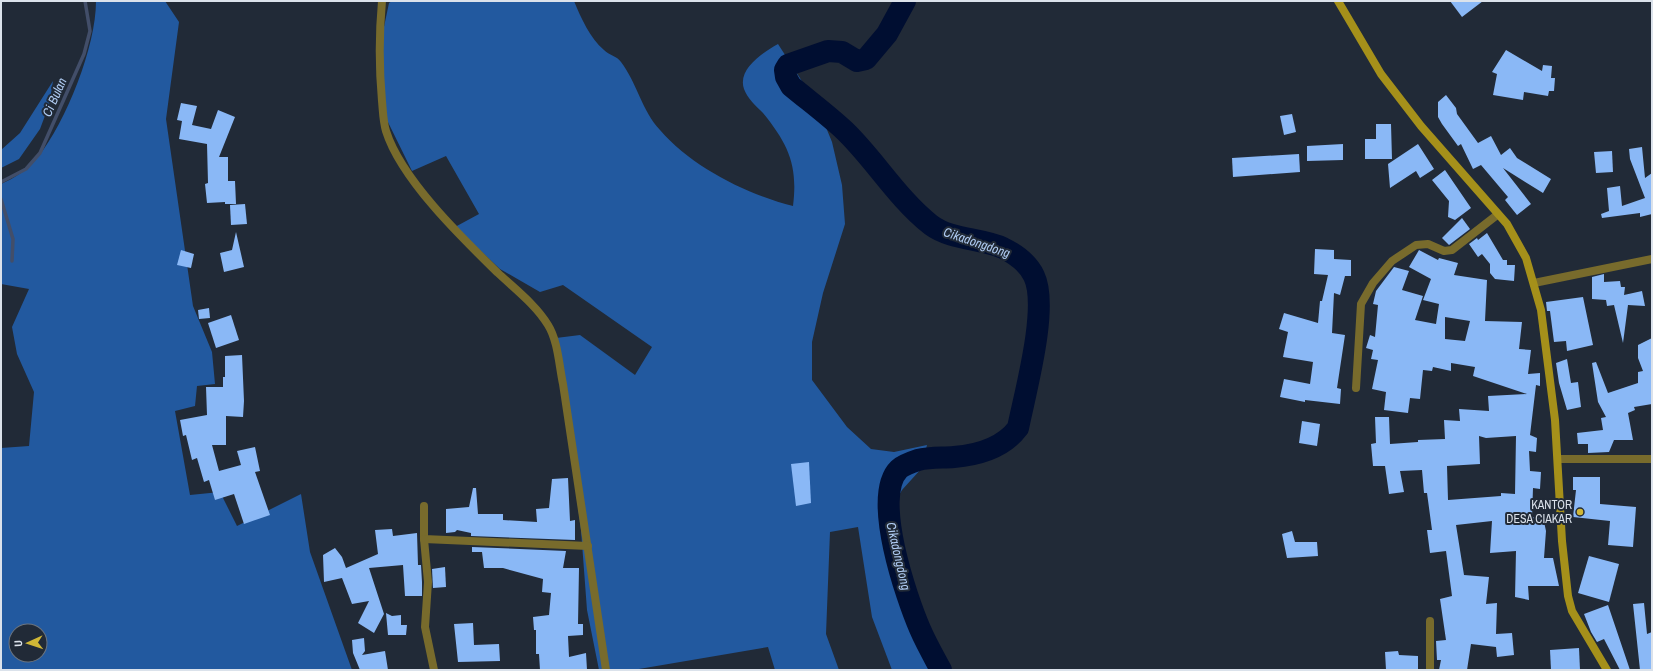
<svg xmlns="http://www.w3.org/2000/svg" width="1653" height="671" viewBox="0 0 1653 671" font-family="'Archivo Narrow',sans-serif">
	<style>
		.forest { fill: #22599f; fill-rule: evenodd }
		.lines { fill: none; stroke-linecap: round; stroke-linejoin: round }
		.stream { stroke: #424e69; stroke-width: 3.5 }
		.river { stroke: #000e31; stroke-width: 22 }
		.building { fill: #8ab8f6; fill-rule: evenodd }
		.street { stroke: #786b2c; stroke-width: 8 }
		.secondary { stroke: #a5901a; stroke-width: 8 }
		.poi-dot { fill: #d0b736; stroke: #212a37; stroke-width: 1.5 }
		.labels { text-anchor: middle; stroke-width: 4; stroke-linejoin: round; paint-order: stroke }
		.poi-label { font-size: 12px; fill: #dbe2eb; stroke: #212a37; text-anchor: end }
		.water-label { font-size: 13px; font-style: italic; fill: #afcbf2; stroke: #212a37 }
	</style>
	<rect width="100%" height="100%" fill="#212a37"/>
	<g class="forest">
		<path d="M96,1H165L179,22L166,119L193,306L212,352L215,384L197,386L195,406L175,411L190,495L220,492L237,526L301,494L310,552L352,670H1V448L29,446L34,392L17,354L12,327L29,289L1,284V184C15,178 28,169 38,157C66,121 96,47 96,1ZM16,631H40V655H16Z"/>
		<path d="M392,1H574C581,18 590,38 604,50C609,55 617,56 621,62C637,83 642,111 660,130C692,167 746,194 793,206C798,166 789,145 763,113C757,107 747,98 744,89C737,69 764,52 778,44L816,103L832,142L842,185L845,224L823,293L812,342V380L847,427L871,449L894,452L927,445L921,469L902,490L892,507L898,542L920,604L949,670H892L872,617L858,527L830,532L826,634L839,670H775L768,647L633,670H599L587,610L581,530L556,338L580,335L635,375L652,347L563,285L540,292L500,269L455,227L479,214L446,156L412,171L384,114L376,65L389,3Z"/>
		<polygon points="53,81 49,105 40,129 19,159 1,168 1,150 20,133"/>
	</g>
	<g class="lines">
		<g class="stream">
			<polyline points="1,182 26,169 40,153 84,54 90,31 85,1"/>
			<polyline points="1,199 13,239 12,261"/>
		</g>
		<path class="river" d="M905,1L887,34L866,59L857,61L842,52L828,51L788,65L785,70L786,77L791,86C809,101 828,115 845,131C875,160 897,198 931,225C951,240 981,238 1003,248C1015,254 1028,263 1034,276C1049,307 1025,393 1018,428C1003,448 978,455 954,457C942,458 930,457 918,460C912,462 903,465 899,469C871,496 907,599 920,629C926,643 934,657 941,670"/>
	</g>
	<g class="building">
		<polygon points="1450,1 1483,1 1462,17"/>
		<polygon points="1506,50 1542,71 1543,65 1552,66 1551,78 1555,78 1554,91 1549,91 1548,96 1524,92 1523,100 1493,95 1497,74 1492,72"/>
		<polygon points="1446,95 1456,108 1457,114 1478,143 1491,136 1501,155 1510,148 1517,158 1551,179 1543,193 1503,168 1531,204 1517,215 1505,200 1508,197 1481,165 1473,169 1461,144 1458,146 1442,124 1438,117 1438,102"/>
		<polygon points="181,103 197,106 192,125 211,129 218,110 235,117 219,157 228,157 228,181 235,181 236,204 225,204 225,202 207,203 205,184 208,183 207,144 179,139 182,121 177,120"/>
		<polygon points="1292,114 1296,132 1284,135 1280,116"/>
		<polygon points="1376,124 1391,124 1392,159 1365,159 1365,139 1376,139"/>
		<polygon points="1343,144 1343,160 1307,161 1307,146"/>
		<polygon points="1418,144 1434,169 1420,178 1416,171 1390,188 1388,164"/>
		<polygon points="1642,147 1645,178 1652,173 1652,214 1640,217 1640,213 1602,218 1601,214 1609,211 1607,188 1620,186 1622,206 1645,198 1630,159 1629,149"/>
		<polygon points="1612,151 1613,172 1596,173 1594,152"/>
		<polygon points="1299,154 1300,172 1233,177 1232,158"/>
		<polygon points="1445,170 1471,208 1455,220 1448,217 1449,201 1432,180"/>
		<polygon points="245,204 247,224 231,225 230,205"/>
		<polygon points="1462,218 1470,229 1449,245 1442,238"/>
		<polygon points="236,232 244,267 224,272 220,253 232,250"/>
		<polygon points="1487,233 1503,260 1507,260 1507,265 1515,265 1514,281 1495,279 1490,273 1490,264 1482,254 1478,257 1469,244 1477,238 1478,240"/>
		<polygon points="1315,249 1334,250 1334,259 1351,260 1351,276 1345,276 1340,295 1334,293 1332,333 1345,335 1337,388 1341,389 1340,404 1305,400 1305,402 1280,397 1284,379 1310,384 1313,362 1283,357 1288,332 1279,329 1284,313 1318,323 1320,301 1322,301 1328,275 1314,274"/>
		<polygon points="181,250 194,254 191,268 177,265"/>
		<path d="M1419,250L1438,260L1439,258L1458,263L1454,275L1487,280L1485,321L1522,322L1519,349L1531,350L1528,374L1540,373V386L1536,385L1530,435L1537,438L1536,452L1529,451L1530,471L1541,472L1540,489L1533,488L1532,517H1543L1546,531L1544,558H1553L1559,586H1528L1529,600L1515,597L1516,551L1490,553L1492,521L1456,525L1464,575L1489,577L1486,604L1497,603L1496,634L1512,633L1514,655L1497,657L1496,647L1471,644L1467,670H1439L1441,660H1437L1436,641L1446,640L1440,599L1452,596L1446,551L1430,553L1427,530H1432L1427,493H1424L1422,470L1400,471L1404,492L1389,494L1385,466H1373L1371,444L1376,443L1375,417H1389L1390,444L1418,442V440L1445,439L1444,420L1460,421L1459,409L1489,411L1488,396L1527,394L1473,376L1475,367L1451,363V371L1433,367L1432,371L1423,370L1420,399L1410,398L1408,413L1384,410L1386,392L1372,389L1378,360L1371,359L1373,350L1366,348L1370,335L1375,337L1378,305L1373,304L1376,291L1394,267L1409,271L1402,290L1423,296L1415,320L1436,324L1439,304L1423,300L1431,279L1409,267ZM1445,317L1470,321L1465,341L1445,339ZM1479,436L1486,438L1516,436L1515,494L1501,493V496L1448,500L1447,466L1480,464Z"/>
		<polygon points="1604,274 1604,282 1620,281 1621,287 1625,287 1624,295 1642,291 1645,306 1628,305 1623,343 1614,305 1607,306 1606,300 1592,299 1592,277"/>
		<polygon points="1583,297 1593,345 1567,351 1566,341 1554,342 1550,311 1547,311 1546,302"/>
		<polygon points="209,308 210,318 199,319 198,310"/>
		<polygon points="231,315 239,340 216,348 208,323"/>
		<polygon points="1652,338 1652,404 1634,407 1635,410 1628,413 1633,440 1614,440 1609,452 1588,453 1588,444 1578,444 1577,433 1603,430 1601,418 1606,417 1598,402 1592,363 1596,362 1608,393 1638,383 1638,372 1643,371 1638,358 1638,345"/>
		<polygon points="242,355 244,401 243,417 226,416 226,445 212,445 219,471 241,465 237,451 255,447 260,471 255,472 270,515 244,524 234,494 215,500 209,480 204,482 197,458 192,460 186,435 183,436 180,420 207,415 206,387 223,387 223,377 225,377 225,356"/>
		<polygon points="1567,359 1571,383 1578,382 1581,407 1567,410 1559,383 1556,363"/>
		<polygon points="1302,421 1320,424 1317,446 1299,443"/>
		<polygon points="809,462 811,503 796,506 791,464"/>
		<polygon points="1573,477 1600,477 1600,504 1636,507 1633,547 1608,545 1610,521 1573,517 1576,490 1573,490"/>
		<polygon points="568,478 570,521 575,520 575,540 471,536 471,533 457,530 455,532 446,533 446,509 469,507 473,488 476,488 478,514 503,514 503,520 537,522 536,509 549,508 552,479"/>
		<polygon points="392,529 393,536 417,533 418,565 421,565 422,582 422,596 405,596 403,565 369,568 384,614 374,633 358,623 369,601 352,604 342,578 324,582 323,555 335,548 342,557 346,568 378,554 375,530"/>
		<polygon points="1292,531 1295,542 1317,542 1318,556 1287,558 1282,534"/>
		<polygon points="472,547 566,551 563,568 579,568 578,624 583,624 583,635 568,636 569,657 586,653 587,670 540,670 539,654 536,654 536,630 534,630 533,617 549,615 551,593 542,592 543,579 503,568 484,568 482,552 472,552"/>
		<polygon points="1589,556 1619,564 1609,602 1578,593"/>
		<polygon points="445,567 446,587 433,588 432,569"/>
		<polygon points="1644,603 1647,634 1652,632 1652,670 1640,670 1633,604"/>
		<polygon points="1608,605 1630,670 1620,670 1604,639 1597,642 1591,632 1584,614"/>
		<polygon points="386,613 392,616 401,615 401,625 407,625 406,635 388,635"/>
		<polygon points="473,623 474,645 499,644 500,661 458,662 454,624"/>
		<polygon points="364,638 365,651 362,655 385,651 388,670 360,670 353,653 352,640"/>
		<polygon points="1579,648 1580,670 1551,670 1550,650"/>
		<polygon points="1398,651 1399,655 1418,656 1418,670 1386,670 1385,652"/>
	</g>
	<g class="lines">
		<g class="street">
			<path d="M382,1C379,34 379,68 382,101C383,111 383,121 386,131C401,179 462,238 498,273C515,289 536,305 548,325C558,341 559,365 563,384L606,670"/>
			<polyline points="1534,283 1652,259"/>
			<polyline points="1356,388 1361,304 1373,283 1392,261 1416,245 1428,244 1444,251 1452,250 1497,215"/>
			<polyline points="1559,459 1652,459"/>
			<polyline points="424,506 424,539 588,546"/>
			<polyline points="424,539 428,582 425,627 434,670"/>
			<polyline points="1430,670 1430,621"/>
		</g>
		<polyline class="secondary" points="1338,1 1381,74 1421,126 1507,224 1526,258 1541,310 1555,420 1562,541 1568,596 1572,611 1607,670"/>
	</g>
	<circle class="poi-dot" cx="1580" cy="512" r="4"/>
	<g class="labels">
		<g class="poi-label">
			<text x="1572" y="509">KANTOR<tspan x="1572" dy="14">DESA CIAKAR</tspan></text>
		</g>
		<g class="water-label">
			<text transform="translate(54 97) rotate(-66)" y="5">Ci Bulan</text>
			<text transform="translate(977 242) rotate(19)" y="5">Cikadongdong</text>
			<text transform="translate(899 556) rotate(77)" y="5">Cikadongdong</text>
		</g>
	</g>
	<rect width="1653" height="671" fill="none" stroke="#dbe2eb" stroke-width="4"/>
	<g transform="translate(28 643) rotate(267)"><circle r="19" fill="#212a37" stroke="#6b747f"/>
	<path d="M0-3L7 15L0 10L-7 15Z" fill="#d0b736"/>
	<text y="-6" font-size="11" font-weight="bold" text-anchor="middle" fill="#dbe2eb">U</text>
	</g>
</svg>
